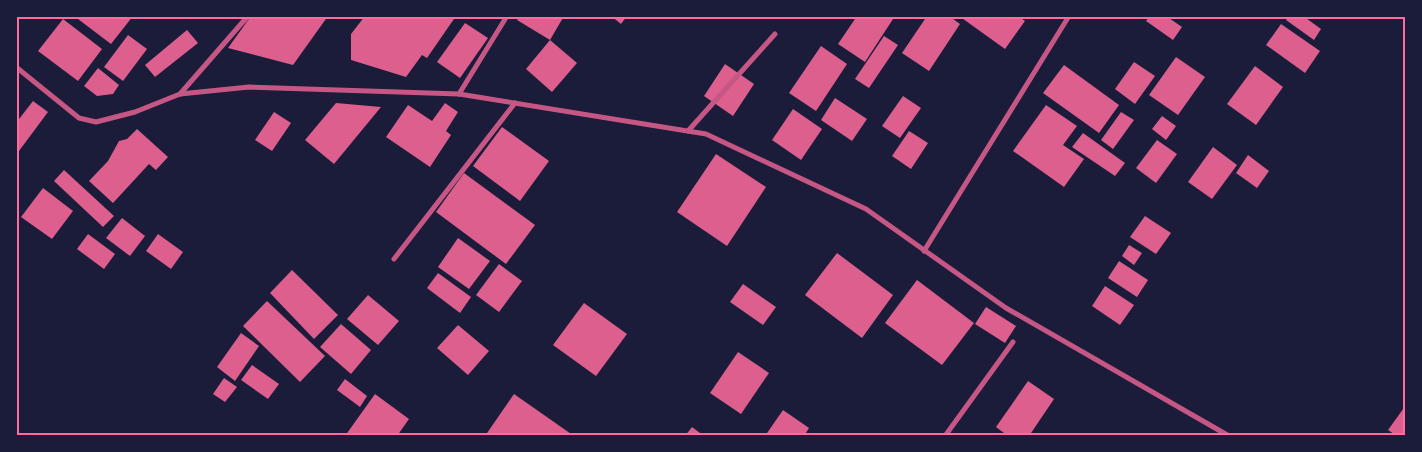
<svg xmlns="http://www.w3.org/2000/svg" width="1422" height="452" viewBox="0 0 1422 452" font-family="Karla,sans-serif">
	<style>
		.building { fill: #dd5f8e }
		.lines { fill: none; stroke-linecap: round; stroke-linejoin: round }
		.minor { stroke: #c65784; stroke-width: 5 }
		.neatline { fill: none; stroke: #ff6b9d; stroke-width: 2 }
	</style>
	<rect width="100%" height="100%" fill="#1b1b3a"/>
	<g class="building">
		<polygon points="74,16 133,16 111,44"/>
		<polygon points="251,16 328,16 293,65 228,48"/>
		<polygon points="365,16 456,16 427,58 422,55 406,77 351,60 351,34"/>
		<polygon points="520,16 564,16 550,40 517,20"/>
		<polygon points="611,16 627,16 621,24"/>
		<polygon points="857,16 895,16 865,62 838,44"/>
		<polygon points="927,16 949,16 960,24 929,71 902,53"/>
		<polygon points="959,16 1018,16 1025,21 1005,49"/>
		<polygon points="1150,16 1166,16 1182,27 1173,40 1146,21"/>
		<polygon points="1289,16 1303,16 1321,29 1314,40 1286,20"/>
		<polygon points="63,19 102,49 78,81 38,51"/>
		<polygon points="465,23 488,38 460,78 437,62"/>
		<polygon points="1281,24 1320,51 1305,73 1266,45"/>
		<polygon points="187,30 198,43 155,77 145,65"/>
		<polygon points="128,35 147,49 123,81 104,67"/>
		<polygon points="884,36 898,45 869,88 855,79"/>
		<polygon points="550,40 577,63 552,92 526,69"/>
		<polygon points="821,46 847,64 816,111 789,93"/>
		<polygon points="1176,57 1205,77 1178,115 1149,95"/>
		<polygon points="1134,62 1155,76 1135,104 1115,89"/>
		<polygon points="725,64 754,84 733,116 704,96"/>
		<polygon points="1064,65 1119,105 1099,133 1043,93"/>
		<polygon points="1255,66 1283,87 1256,125 1227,104"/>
		<polygon points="98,68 119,85 113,94 97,96 84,86"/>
		<polygon points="903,96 921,108 900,138 882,126"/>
		<polygon points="835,98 867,119 852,141 821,120"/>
		<polygon points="33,101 48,112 16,155 16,123"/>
		<polygon points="336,103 381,107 334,164 305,140"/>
		<polygon points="445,103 458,112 446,131 451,135 430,167 386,137 408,105 432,121"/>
		<polygon points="1046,105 1077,126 1063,145 1084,159 1064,187 1013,151"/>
		<polygon points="793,109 822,129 801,160 772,140"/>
		<polygon points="274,112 291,123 272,151 255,140"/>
		<polygon points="1121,112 1134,120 1113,149 1101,140"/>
		<polygon points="1162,116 1176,126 1166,140 1152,129"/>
		<polygon points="502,127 549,161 520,201 473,166"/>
		<polygon points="137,129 168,157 156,170 149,164 113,203 89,181 108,161 119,141 127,139"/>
		<polygon points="909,131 928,143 911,169 892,156"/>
		<polygon points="1083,133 1125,163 1115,176 1072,147"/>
		<polygon points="1157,140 1177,154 1156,183 1136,168"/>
		<polygon points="1213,147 1237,165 1212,199 1188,182"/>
		<polygon points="716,154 766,187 727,246 677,212"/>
		<polygon points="1248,155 1269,171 1257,188 1236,173"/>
		<polygon points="64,170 114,216 103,227 54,181"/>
		<polygon points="464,173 535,225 506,264 436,212"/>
		<polygon points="43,188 73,211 52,239 21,217"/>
		<polygon points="1145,216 1171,233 1156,254 1130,237"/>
		<polygon points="122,218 145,236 130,256 106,238"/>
		<polygon points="88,234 115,254 104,269 77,249"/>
		<polygon points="158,234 183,252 171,269 146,251"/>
		<polygon points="458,238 490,261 469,289 438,267"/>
		<polygon points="1129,245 1142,253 1134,265 1122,256"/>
		<polygon points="837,253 893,295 862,338 805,295"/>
		<polygon points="1119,261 1148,280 1137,297 1108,278"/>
		<polygon points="499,264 522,281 499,312 476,295"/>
		<polygon points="292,270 338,315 314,339 270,293"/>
		<polygon points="438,273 471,297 460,313 427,288"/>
		<polygon points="917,280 974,323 942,365 885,323"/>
		<polygon points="743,284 776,307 763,325 730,302"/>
		<polygon points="1105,286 1134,305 1120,325 1092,306"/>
		<polygon points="368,295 399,321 378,345 347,319"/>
		<polygon points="267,301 325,356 300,382 243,326"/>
		<polygon points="584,303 627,334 596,376 553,345"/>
		<polygon points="986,307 1016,326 1005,343 975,324"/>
		<polygon points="341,324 371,350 351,374 320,347"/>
		<polygon points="458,325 489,351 468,375 437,348"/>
		<polygon points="241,333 259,346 235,381 217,367"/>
		<polygon points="738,352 769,373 741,414 710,393"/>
		<polygon points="252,365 279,384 268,399 241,380"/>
		<polygon points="224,378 237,387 225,402 213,394"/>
		<polygon points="345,379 367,396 360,407 337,390"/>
		<polygon points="1028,381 1054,399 1029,436 1008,436 996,427"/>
		<polygon points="375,394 409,419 397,436 345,436"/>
		<polygon points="514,394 574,436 485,436"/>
		<polygon points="1406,405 1406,436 1397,436 1388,430"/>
		<polygon points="783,410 809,428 804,436 765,436"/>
		<polygon points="692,427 704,436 685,436"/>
	</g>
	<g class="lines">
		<g class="minor">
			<polyline points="16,67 79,118 96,122 135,112 180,94 249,87 459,94 706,134 866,209 1006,308 1229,436"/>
			<polyline points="180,94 248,16"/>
			<polyline points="459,94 507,16"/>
			<polyline points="688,131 775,34"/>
			<polyline points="924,251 1069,16"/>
			<polyline points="394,259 515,103"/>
			<polyline points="945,436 1013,342"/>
		</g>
	</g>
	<rect width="1422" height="452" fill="none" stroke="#1b1b3a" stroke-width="35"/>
	<rect x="18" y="18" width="1386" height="416" class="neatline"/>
</svg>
